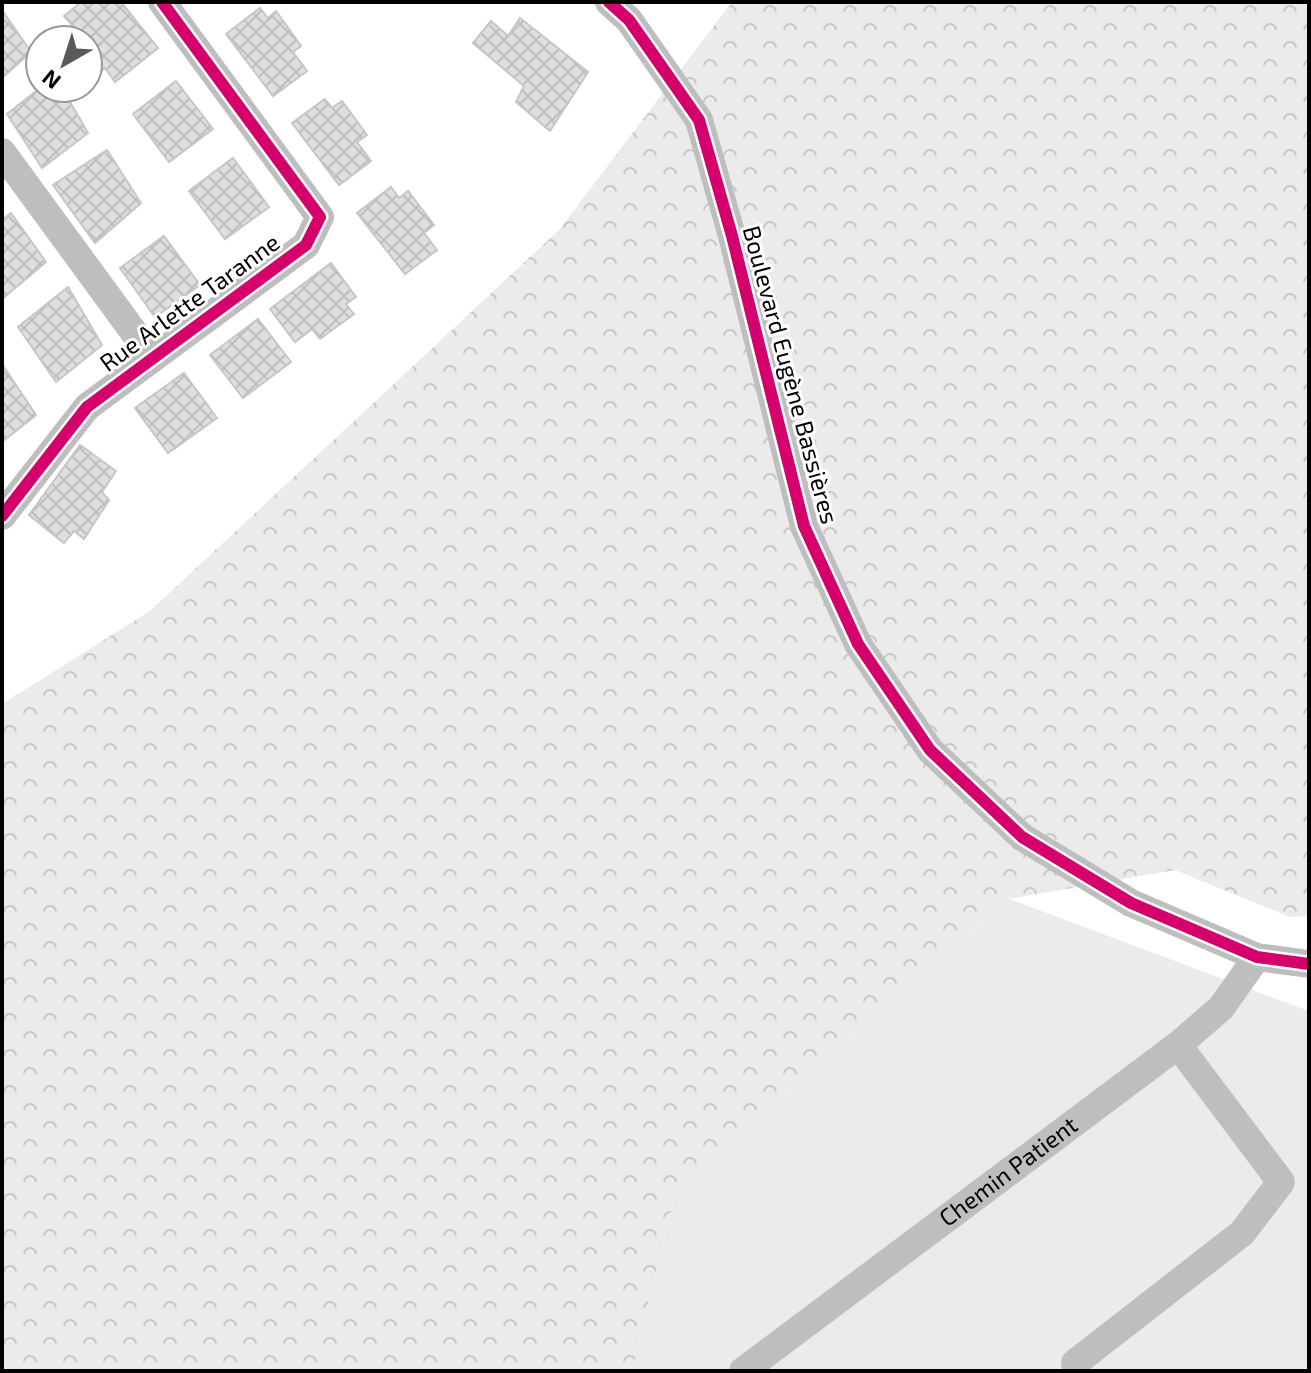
<svg xmlns="http://www.w3.org/2000/svg" width="1311" height="1373" viewBox="0 0 1311 1373" font-family="'Exo 2',sans-serif">
	<style>
		.green { fill: #ebebeb }
		.forest { fill: url(#forest-crowns) }
		.building { fill: url(#building-cross-hatch); stroke: #c6c6c6; stroke-width: 2 }
		.lines { fill: none; stroke-linecap: round; stroke-linejoin: round }
		.minor { stroke: #bebebe; stroke-width: 28 }
		.cycleway-casing { stroke: #fff; stroke-width: 17 }
		.cycleway { stroke: #d6006c; stroke-width: 12 }
		.labels { text-anchor: middle; stroke-width: 6; stroke-linejoin: round; paint-order: stroke }
		.street-label { font-size: 24px; fill: #000; stroke: #fff }
	</style>
	<defs>
		<pattern id="forest-crowns" width="20" height="18" patternUnits="userSpaceOnUse" patternTransform="scale(2)"><rect width="20" height="18" fill="#ebebeb"/><path d="M2 6a3 3 0 1 1 6 0M12 15a3 3 0 1 1 6 0" fill="none" stroke="#c8c8c8"/></pattern>
		<pattern id="building-cross-hatch" width="8" height="8" patternUnits="userSpaceOnUse" patternTransform="scale(2)"><rect width="8" height="8" fill="#dfdfdf"/><path d="M0 0l8 8M0 8l8-8" fill="none" stroke="#bebebe"/></pattern>
	</defs>
	<rect width="100%" height="100%" fill="#fff"/>
	<polygon class="green" points="1009,899 1309,1011 1309,1371 632,1371 676,1190"/>
	<polygon class="forest" points="732,2 1309,2 1309,916 1290,917 1175,870 1009,899 676,1190 632,1371 2,1371 2,704 150,611 559,230"/>
	<g class="building">
		<polygon points="81,2 121,2 158,48 115,82 105,68 95,76 88,68 88,40 66,40 63,37 74,27 64,16"/>
		<polygon points="260,8 268,18 276,11 301,46 293,52 307,71 273,96 226,34"/>
		<polygon points="2,10 31,52 2,78"/>
		<polygon points="520,18 588,72 550,131 516,102 524,86 473,43 491,21 508,36"/>
		<polygon points="176,81 213,129 169,162 133,114"/>
		<polygon points="40,88 62,88 88,133 42,168 7,114"/>
		<polygon points="325,99 332,108 342,101 367,135 357,142 371,161 339,185 292,123"/>
		<polygon points="107,150 141,203 95,243 53,185"/>
		<polygon points="233,158 269,207 225,239 189,191"/>
		<polygon points="391,187 399,198 408,191 434,225 424,233 437,250 405,274 357,213"/>
		<polygon points="11,213 46,262 2,299 2,220"/>
		<polygon points="164,236 200,285 155,317 120,268"/>
		<polygon points="331,263 356,297 346,304 354,314 320,339 312,329 295,342 270,309"/>
		<polygon points="68,287 102,345 56,382 18,327"/>
		<polygon points="258,319 291,362 243,398 210,355"/>
		<polygon points="4,367 36,415 2,442 2,368"/>
		<polygon points="184,373 217,418 168,453 135,408"/>
		<polygon points="80,445 116,471 102,492 109,500 84,539 74,531 64,543 29,515"/>
	</g>
	<g class="lines">
		<g class="minor">
			<polyline points="609,2 629,20 699,120 732,236 804,526 858,644 930,750 1022,837 1131,903 1257,957 1309,964"/>
			<polyline points="2,152 152,357"/>
			<polyline points="2,516 87,407 306,245 320,217 162,2"/>
			<polyline points="1075,1363 1242,1233 1281,1182 1178,1045"/>
			<path id="s1" d="M743,1371L1178,1045L1221,1008L1257,957"/>
		</g>
		<defs>
			<g id="cycleway">
				<polyline points="609,2 629,20 699,120 732,236 804,526 858,644 930,750 1022,837 1131,903 1257,957 1309,964"/>
				<polyline points="2,516 87,407 306,245 320,217 162,2"/>
			</g>
		</defs>
		<use href="#cycleway" class="cycleway-casing"/>
		<use href="#cycleway" class="cycleway"/>
	</g>
	<g class="labels">
		<g class="street-label">
			<text transform="translate(190 303) rotate(-36)" y="8">Rue Arlette Taranne</text>
			<text transform="translate(790 375) rotate(75)" y="8">Boulevard Eugène Bassières</text>
			<text dy="8" stroke="none"><textPath href="#s1" startOffset="332">Chemin Patient</textPath></text>
		</g>
	</g>
	<rect width="1311" height="1373" fill="none" stroke="#000000" stroke-width="8"/>
	<g transform="translate(64 64) rotate(219)"><circle r="38" fill="#ffffff" stroke="#999999" stroke-width="2"/>
	<path d="M0-6L14 30L0 20L-14 30Z" fill="#595959"/>
	<text y="-12" font-size="22" font-weight="bold" text-anchor="middle" fill="#000000">N</text>
	</g>
</svg>
